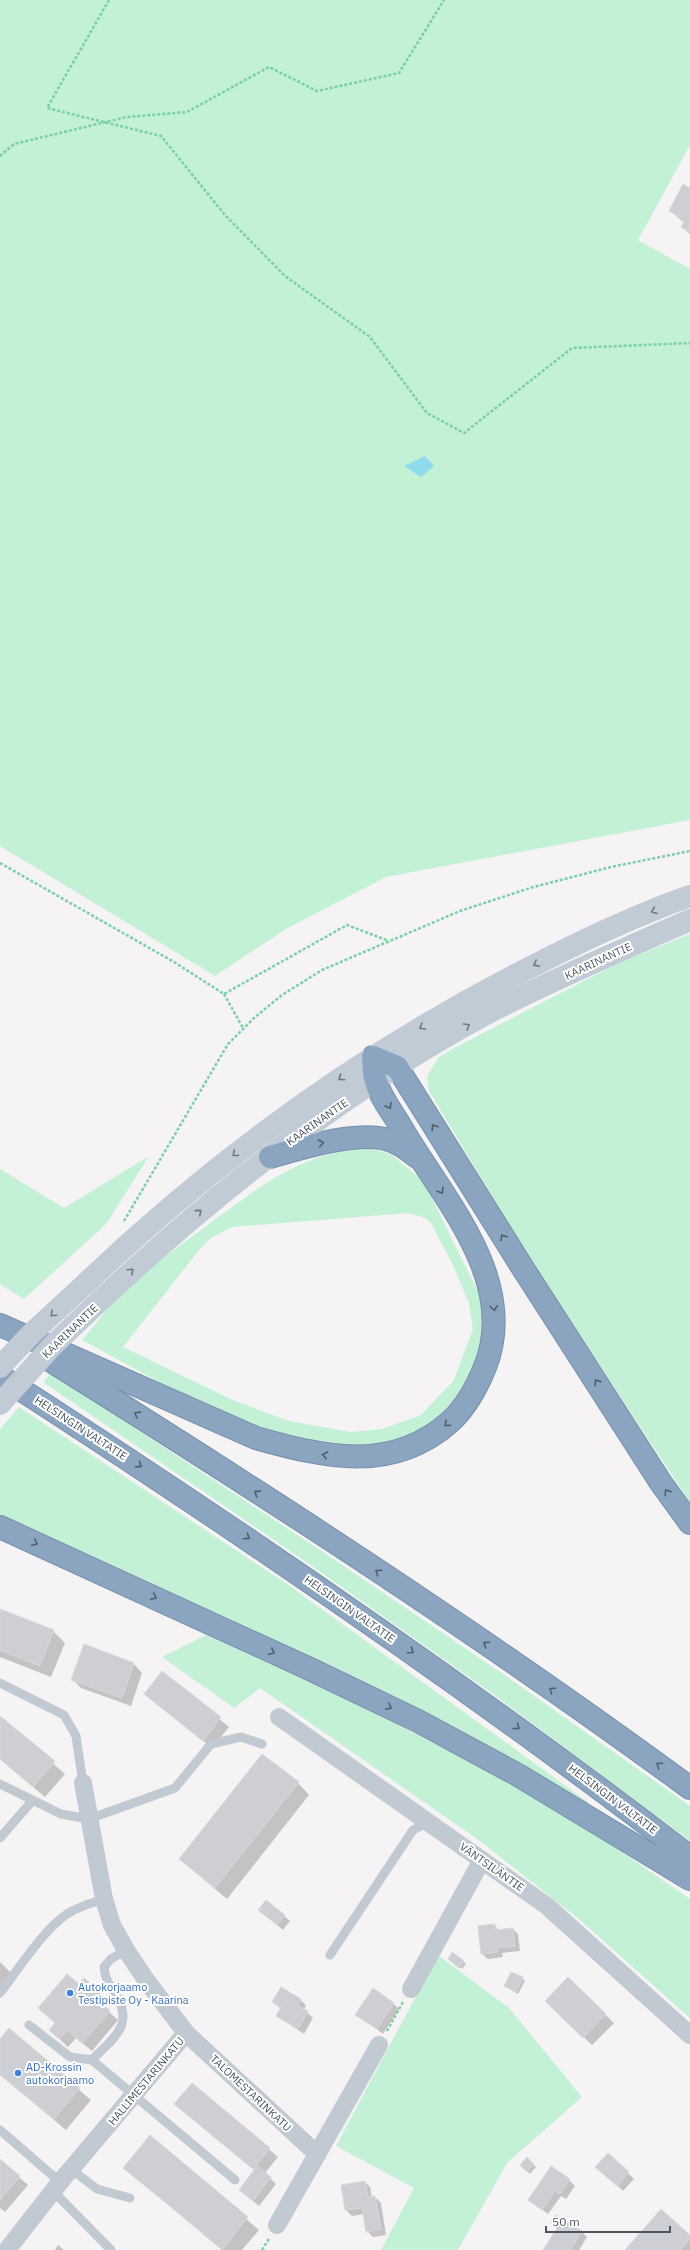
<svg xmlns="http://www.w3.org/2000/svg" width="690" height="2250" viewBox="0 0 690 2250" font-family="'IBM Plex Sans',sans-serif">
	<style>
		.green { fill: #c3f1d5; fill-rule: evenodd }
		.water { fill: #90daee }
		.shadow { fill: #0003 }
		.building { fill: #cdcfd5; stroke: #d7d9de }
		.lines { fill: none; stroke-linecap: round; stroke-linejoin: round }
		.motorway-casing { stroke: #7690ad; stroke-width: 24 }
		.path { stroke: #7ad0a6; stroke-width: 2.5; stroke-dasharray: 3 2; stroke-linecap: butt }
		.service { stroke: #c1cad2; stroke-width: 9 }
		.minor { stroke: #c1cad2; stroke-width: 18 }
		.secondary { stroke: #c1cbd6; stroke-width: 22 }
		.motorway { stroke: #8ba5c1; stroke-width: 22 }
		.secondary-bridge { stroke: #c1cbd6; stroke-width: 22 }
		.oneway { stroke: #6e7984 }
		.oneway2 { stroke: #505e6b }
		.shop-dot { fill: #3f7fe0; stroke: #fff; stroke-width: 1.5 }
		.labels { text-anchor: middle; stroke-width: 4; stroke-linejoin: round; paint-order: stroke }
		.street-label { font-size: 11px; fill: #4a5661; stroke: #fff }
		.shop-label { font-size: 11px; fill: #366cbe; stroke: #fff; text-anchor: start }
	</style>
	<rect width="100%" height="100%" fill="#f5f3f3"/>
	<g class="green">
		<polygon points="0,0 690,0 690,145 638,240 690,269 690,820 386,877 286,929 215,976 0,846"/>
		<polygon points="690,934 690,1502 536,1269 429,1091 427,1076 439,1057 458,1046 619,963"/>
		<path d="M372,1148L392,1155L424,1182L479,1294L484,1318L480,1356L464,1392L435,1423L415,1434L394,1441L367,1446L296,1438L256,1428L194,1401L82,1340C97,1323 110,1304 126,1289C150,1267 178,1247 205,1227C256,1189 305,1149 372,1148ZM409,1213L425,1218L431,1223L452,1263L469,1303L473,1329L454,1380L421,1415L382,1429L351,1432L289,1421L235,1401L123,1347L199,1250L211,1238L232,1227Z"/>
		<polygon points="149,1156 106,1224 24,1299 0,1284 0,1169 64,1208"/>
		<polygon points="51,1373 323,1552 506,1676 690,1806 690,1841 493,1694 312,1566 43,1382"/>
		<polygon points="19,1407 287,1584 588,1802 585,1805 0,1514 0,1429"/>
		<polygon points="206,1635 363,1707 550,1803 690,1899 690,2018 580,1920 480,1841 260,1688 234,1708 162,1657"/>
		<polygon points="438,1955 509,2008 582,2097 507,2163 458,2250 381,2250 414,2188 336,2146"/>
	</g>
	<polygon class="water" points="425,456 434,466 421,477 404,466"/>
	<g class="shadow">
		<polygon points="690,189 690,234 682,227 685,223 670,211"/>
		<polygon points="0,1611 53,1631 65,1643 51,1677 0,1657"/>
		<polygon points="84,1646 134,1664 142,1673 131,1706 81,1688 72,1679"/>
		<polygon points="162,1672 229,1727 212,1748 145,1694"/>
		<polygon points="0,1717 65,1774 45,1797 0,1759"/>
		<polygon points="298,1783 309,1795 227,1899 180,1859"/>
		<polygon points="259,1910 284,1916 290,1921 283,1930"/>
		<polygon points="494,1925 499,1930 513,1929 518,1934 520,1951 502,1953 503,1957 488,1959 482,1954"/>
		<polygon points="453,1954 466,1964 462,1969 451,1961"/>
		<polygon points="0,1962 14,1976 0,1993"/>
		<polygon points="522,1978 525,1981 518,1994 505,1986"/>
		<polygon points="568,1979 614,2023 592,2045 546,2001"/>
		<polygon points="79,1986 98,1992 107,2000 102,2006 118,2020 92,2051 76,2038 68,2047 50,2030"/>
		<polygon points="300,2000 306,2005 304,2010 313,2018 304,2034 277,2016 281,2009 273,2002"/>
		<polygon points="394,2004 399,2009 383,2034 357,2014"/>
		<polygon points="9,2030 91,2100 66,2130 0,2075 0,2041"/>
		<polygon points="192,2085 278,2157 265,2173 276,2184 259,2206 240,2190 255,2171 176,2104"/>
		<polygon points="150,2137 259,2230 242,2250 222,2250 124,2168"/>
		<polygon points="608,2154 634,2179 623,2191 602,2172"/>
		<polygon points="527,2159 536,2167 530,2174 521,2165"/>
		<polygon points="0,2161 28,2185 5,2212 0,2208"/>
		<polygon points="569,2180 575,2186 566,2199 561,2196 548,2214 529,2200"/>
		<polygon points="365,2182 370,2187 372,2198 375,2197 381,2203 386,2235 373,2237 367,2231 364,2214 352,2216 346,2210 342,2185"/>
		<polygon points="552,2224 581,2231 587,2237 579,2250 544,2250 557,2229"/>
		<polygon points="690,2236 690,2250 627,2250"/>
		<polygon points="58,2245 64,2250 55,2250"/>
	</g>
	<g class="building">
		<polygon points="683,184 690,188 690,232 681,227 685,220 669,211"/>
		<polygon points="0,1609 54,1630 40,1666 0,1650"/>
		<polygon points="84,1644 134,1663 122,1698 71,1680"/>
		<polygon points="162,1671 221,1717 203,1741 144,1694"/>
		<polygon points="0,1716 55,1761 33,1787 0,1759"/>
		<polygon points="262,1754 299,1782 215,1888 179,1859"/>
		<polygon points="266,1900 285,1915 277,1925 258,1910"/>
		<polygon points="495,1924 495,1930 513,1928 515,1946 497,1948 498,1952 481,1954 478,1926"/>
		<polygon points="452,1952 464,1961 459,1968 448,1959"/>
		<polygon points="511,1972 523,1977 516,1992 504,1986"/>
		<polygon points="67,1974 79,1984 84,1978 99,1991 94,1997 110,2011 82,2043 67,2030 59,2039 49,2030 55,2023 38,2008"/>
		<polygon points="568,1977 606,2014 583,2038 545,2001"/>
		<polygon points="281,1987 301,1999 297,2005 308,2011 298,2029 276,2016 281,2007 272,2002"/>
		<polygon points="373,1988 394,2003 377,2029 355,2015"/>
		<polygon points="9,2028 80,2088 54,2119 0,2074 0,2039"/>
		<polygon points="192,2083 270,2148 253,2169 174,2104"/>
		<polygon points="150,2135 248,2217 223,2249 123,2168"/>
		<polygon points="608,2153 629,2172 617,2186 595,2167"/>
		<polygon points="527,2157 534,2164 527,2172 520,2165"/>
		<polygon points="0,2159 20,2176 0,2200"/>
		<polygon points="257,2166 271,2177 253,2201 239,2190"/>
		<polygon points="551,2166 570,2179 560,2194 555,2191 542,2210 528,2200"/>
		<polygon points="365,2181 368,2197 375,2196 381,2229 366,2232 362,2208 345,2210 341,2185"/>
		<polygon points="661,2209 690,2235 690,2239 680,2250 625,2250"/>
		<polygon points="556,2215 582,2231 570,2250 543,2250 557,2228 551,2224"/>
	</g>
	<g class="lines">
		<defs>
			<g id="motorway">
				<path d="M270,1157C301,1148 367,1127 396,1143C404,1146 410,1152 417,1157"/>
				<path d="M0,1325L256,1438C325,1457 392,1474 451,1421C467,1406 477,1387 485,1367C520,1280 442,1198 401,1127C393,1113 380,1097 376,1081C373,1074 374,1065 373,1057L397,1067L524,1270L661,1483L690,1523"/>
				<path d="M45,1357C264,1494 482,1635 690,1788"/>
				<path d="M0,1376C236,1528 467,1686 690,1857"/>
				<polyline points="0,1527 312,1670 418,1721 518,1775 690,1879"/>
			</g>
		</defs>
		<use href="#motorway" class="motorway-casing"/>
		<g class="path">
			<polyline points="109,0 47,108 161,136 225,215 285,276 370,337 427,413 464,433 572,348 690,343"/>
			<polyline points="0,156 14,144 127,117 187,112 269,67 317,91 399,73 444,0"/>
			<polyline points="0,863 174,962 224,994 347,925 389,941"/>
			<polyline points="224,994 243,1028"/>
			<polyline points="124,1221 228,1044 254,1018 282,995 322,970 460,911 530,888 611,867 690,851"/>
			<polyline points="387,2031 403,2002"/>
			<polyline points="262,2250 269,2239"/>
		</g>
		<g class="service">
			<polyline points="0,1683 64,1715 76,1736 83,1783"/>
			<polyline points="0,1784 61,1814 89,1819 175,1788 211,1744 241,1737 262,1744"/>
			<polyline points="0,1838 32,1801"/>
			<polyline points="330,1955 413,1830 429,1822"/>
			<path d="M0,1993C18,1970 43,1930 67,1914C79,1906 91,1903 104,1899"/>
			<polyline points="29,2025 70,2057 92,2060 235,2180"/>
			<path d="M92,2060C112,2039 135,2026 116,1995C110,1986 105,1979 104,1967L111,1959L126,1950"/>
			<polyline points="0,2130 60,2182"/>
			<polyline points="71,2169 97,2189 130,2198"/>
			<polyline points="53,2191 111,2250"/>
		</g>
		<g class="minor">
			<polyline points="279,1717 547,1906 690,2035"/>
			<polyline points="411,1989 482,1860"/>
			<polyline points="186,2033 317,2154"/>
			<polyline points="277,2225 379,2045"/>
			<polyline points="7,2250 60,2182 186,2033 146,1980 126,1950 112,1925 104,1899 83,1783"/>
		</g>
		<g class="secondary">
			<path d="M82,1287C213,1161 361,1054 523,971C577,943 633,916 690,896"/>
			<path d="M103,1298C216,1192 351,1086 488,1013C554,979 622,950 690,920"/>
		</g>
		<use href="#motorway" class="motorway"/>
		<g class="secondary-bridge">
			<polyline points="0,1367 34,1331 82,1287"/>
			<polyline points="0,1404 53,1345 103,1298"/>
		</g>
	</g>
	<defs><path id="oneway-chevron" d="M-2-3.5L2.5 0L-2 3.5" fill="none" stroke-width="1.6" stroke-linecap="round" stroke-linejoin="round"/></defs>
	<g class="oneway">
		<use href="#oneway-chevron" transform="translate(654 911) rotate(157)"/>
		<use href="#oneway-chevron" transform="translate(536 964) rotate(153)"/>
		<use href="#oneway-chevron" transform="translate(467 1026) rotate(-31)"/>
		<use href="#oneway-chevron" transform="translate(422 1027) rotate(149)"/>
		<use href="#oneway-chevron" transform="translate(341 1078) rotate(146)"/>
		<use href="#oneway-chevron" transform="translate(235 1154) rotate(142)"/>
		<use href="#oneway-chevron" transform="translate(199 1212) rotate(-41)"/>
		<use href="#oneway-chevron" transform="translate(131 1271) rotate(-43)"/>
		<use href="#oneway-chevron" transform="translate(53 1314) rotate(137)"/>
	</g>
	<g class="oneway2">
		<use href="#oneway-chevron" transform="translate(389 1106) rotate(60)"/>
		<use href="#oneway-chevron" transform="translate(434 1127) rotate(-122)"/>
		<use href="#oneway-chevron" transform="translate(321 1143) rotate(-11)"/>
		<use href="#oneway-chevron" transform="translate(441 1191) rotate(57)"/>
		<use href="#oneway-chevron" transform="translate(503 1237) rotate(-122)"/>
		<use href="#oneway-chevron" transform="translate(494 1308) rotate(83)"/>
		<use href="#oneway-chevron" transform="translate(597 1382) rotate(-123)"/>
		<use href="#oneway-chevron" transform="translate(137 1414) rotate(-148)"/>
		<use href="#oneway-chevron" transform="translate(447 1424) rotate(138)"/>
		<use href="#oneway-chevron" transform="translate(325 1455) rotate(-169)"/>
		<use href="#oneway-chevron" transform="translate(139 1465) rotate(33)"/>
		<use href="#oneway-chevron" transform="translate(667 1492) rotate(-125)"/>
		<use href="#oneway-chevron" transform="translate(257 1493) rotate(-147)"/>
		<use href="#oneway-chevron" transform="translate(247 1537) rotate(34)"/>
		<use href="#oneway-chevron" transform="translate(35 1543) rotate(25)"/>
		<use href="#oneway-chevron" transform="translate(378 1572) rotate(-146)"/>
		<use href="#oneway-chevron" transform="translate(154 1597) rotate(25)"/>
		<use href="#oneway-chevron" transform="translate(486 1644) rotate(-146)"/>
		<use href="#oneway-chevron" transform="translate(411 1651) rotate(35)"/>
		<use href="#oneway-chevron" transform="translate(272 1652) rotate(25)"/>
		<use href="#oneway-chevron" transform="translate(552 1690) rotate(-145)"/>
		<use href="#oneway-chevron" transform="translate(389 1707) rotate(26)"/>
		<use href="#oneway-chevron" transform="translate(517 1727) rotate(36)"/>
		<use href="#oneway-chevron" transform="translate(659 1765) rotate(-145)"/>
	</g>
	<g class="shop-dot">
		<circle cx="70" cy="1993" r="4"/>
		<circle cx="18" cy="2073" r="4"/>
	</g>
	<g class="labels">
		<g class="street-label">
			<text transform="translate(598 961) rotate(-25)" y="4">KAARINANTIE</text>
			<text transform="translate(317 1122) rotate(-35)" y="4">KAARINANTIE</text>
			<text transform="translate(70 1331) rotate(-44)" y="4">KAARINANTIE</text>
			<text transform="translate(81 1428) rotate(33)" y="4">HELSINGIN VALTATIE</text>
			<text transform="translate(350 1609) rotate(35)" y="4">HELSINGIN VALTATIE</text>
			<text transform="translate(613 1799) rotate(37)" y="4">HELSINGIN VALTATIE</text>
			<text transform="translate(492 1867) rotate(35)" y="4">VÄNTSILÄNTIE</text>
			<text transform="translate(146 2081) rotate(-50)" y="4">HALLIMESTARINKATU</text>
			<text transform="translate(251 2093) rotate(43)" y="4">TALOMESTARINKATU</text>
		</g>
		<g class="shop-label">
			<text x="78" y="1991">Autokorjaamo<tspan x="78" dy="13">Testipiste Oy - Kaarina</tspan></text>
			<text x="26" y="2071">AD-Krossin<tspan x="26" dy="13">autokorjaamo</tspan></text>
		</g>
	</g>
	<path d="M546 2226v6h124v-6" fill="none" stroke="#4a5661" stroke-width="2"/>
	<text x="552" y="2226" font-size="12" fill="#4a5661" stroke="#ffffff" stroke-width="3" paint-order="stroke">50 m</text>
</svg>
